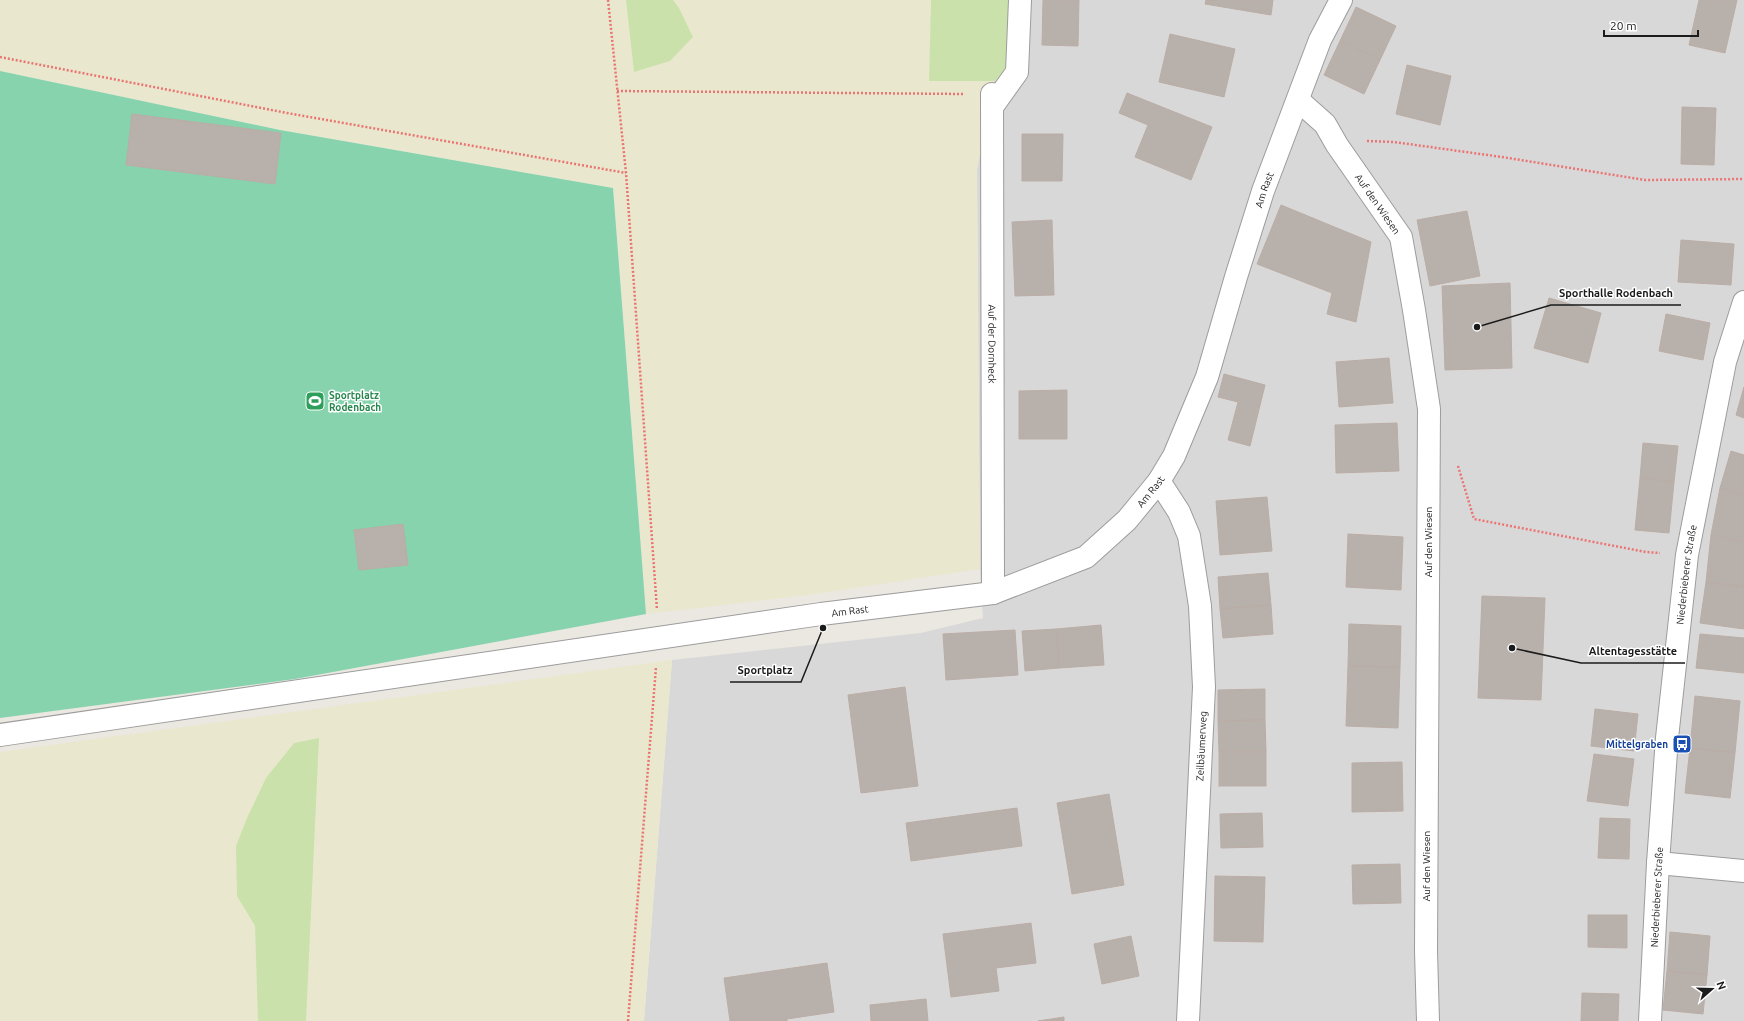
<svg xmlns="http://www.w3.org/2000/svg" width="1744" height="1021" viewBox="0 0 1744 1021" font-family="Ubuntu,sans-serif">
	<style>
		.residential { fill: #d9d8d8 }
		.farmland { fill: #e9e8ce }
		.grass { fill: #cbe1ab }
		.pitch { fill: #86d3ae }
		.building { fill: #b8b0ab; stroke: #bbada5 }
		.lines { fill: none; stroke-linecap: round; stroke-linejoin: round }
		.minor-casing { stroke: #9c9c9c; stroke-width: 24 }
		.path { stroke: #ea7473; stroke-width: 2.5; stroke-dasharray: 2 2; stroke-linecap: butt }
		.minor { stroke: #fff; stroke-width: 22 }
		.labels { text-anchor: middle; stroke-width: 3; stroke-linejoin: round; paint-order: stroke }
		.street-label { font-size: 10px; fill: #1b1b1b; stroke: #fff }
		.leisure-label { font-size: 10px; font-weight: bold; fill: #27864d; stroke: #fff; text-anchor: start }
		.transit-label { font-size: 10px; font-weight: bold; fill: #164399; stroke: #fff; text-anchor: end }
		.leader { fill: none; stroke: #1b1b1b; stroke-width: 1.5 }
		.callout-dot { fill: #1b1b1b; stroke: #fff; stroke-width: 1.5 }
		.callout-label { font-size: 11px; text-anchor: middle; font-weight: bold; fill: #1b1b1b; stroke: #fff; stroke-width: 3; stroke-linejoin: round; paint-order: stroke }
	</style>
	<rect width="100%" height="100%" fill="#ebe7e1"/>
	<polygon class="residential" points="1011,0 1744,0 1744,1021 644,1021 672,660 921,633 983,618 980,569 977,169 994,81 1009,70"/>
	<g class="farmland">
		<polygon points="0,0 931,0 929,81 994,81 977,169 980,569 808,595 646,614 613,188 280,130 0,71"/>
		<polygon points="672,660 644,1021 0,1021 0,752"/>
	</g>
	<g class="grass">
		<polygon points="626,0 673,0 679,8 693,37 670,61 634,72"/>
		<polygon points="931,0 1011,0 1009,70 994,81 929,81"/>
		<polygon points="319,738 306,1021 258,1021 255,926 237,896 236,846 247,818 266,778 294,743"/>
	</g>
	<polygon class="pitch" points="0,71 280,130 613,188 646,614 295,679 0,718"/>
	<g class="building">
		<polygon points="1043,0 1079,0 1078,46 1042,45"/>
		<polygon points="1206,0 1273,0 1271,15 1205,4"/>
		<polygon points="1699,0 1737,0 1725,53 1689,45"/>
		<polygon points="1356,7 1396,26 1380,60 1340,41"/>
		<polygon points="1170,34 1235,49 1224,97 1159,82"/>
		<polygon points="1340,41 1380,60 1364,94 1324,75"/>
		<polygon points="1407,65 1451,76 1440,125 1396,114"/>
		<polygon points="1127,93 1212,127 1191,180 1135,157 1148,125 1119,113"/>
		<polygon points="1682,107 1716,108 1714,165 1681,164"/>
		<polygon points="132,114 281,133 275,184 126,165"/>
		<polygon points="1022,134 1063,134 1062,181 1022,181"/>
		<polygon points="1281,205 1371,242 1356,322 1327,314 1332,293 1257,264"/>
		<polygon points="1467,211 1480,276 1430,286 1417,220"/>
		<polygon points="1052,220 1054,295 1015,296 1012,222"/>
		<polygon points="1681,240 1734,244 1731,285 1678,282"/>
		<polygon points="1510,283 1512,368 1445,370 1442,286"/>
		<polygon points="1549,298 1601,313 1588,363 1534,348"/>
		<polygon points="1666,314 1710,323 1703,360 1659,351"/>
		<polygon points="1389,358 1393,403 1339,407 1336,362"/>
		<polygon points="1224,374 1265,385 1250,446 1228,440 1238,402 1218,397"/>
		<polygon points="1744,387 1744,418 1736,415"/>
		<polygon points="1067,390 1067,439 1019,439 1019,391"/>
		<polygon points="1397,423 1399,471 1336,473 1335,425"/>
		<polygon points="1643,443 1678,446 1674,482 1640,478"/>
		<polygon points="1731,451 1744,455 1744,495 1720,488"/>
		<polygon points="1640,478 1674,482 1669,533 1635,530"/>
		<polygon points="1720,488 1744,495 1744,542 1711,535"/>
		<polygon points="1267,497 1272,551 1220,555 1216,501"/>
		<polygon points="403,524 408,565 359,570 354,530"/>
		<polygon points="1348,534 1403,537 1401,590 1346,587"/>
		<polygon points="1711,535 1744,542 1744,587 1706,582"/>
		<polygon points="1268,573 1271,605 1220,609 1218,577"/>
		<polygon points="1706,582 1744,587 1744,629 1700,623"/>
		<polygon points="1482,596 1545,598 1541,700 1478,698"/>
		<polygon points="1271,605 1273,634 1223,638 1220,609"/>
		<polygon points="1349,624 1401,626 1400,667 1348,666"/>
		<polygon points="1101,625 1104,665 1059,668 1056,629"/>
		<polygon points="1056,629 1059,668 1025,671 1022,631"/>
		<polygon points="1015,630 1018,675 946,680 943,634"/>
		<polygon points="1700,634 1744,638 1744,673 1696,668"/>
		<polygon points="1348,666 1400,667 1398,728 1346,726"/>
		<polygon points="905,687 918,786 861,793 848,695"/>
		<polygon points="1265,689 1265,720 1218,721 1218,690"/>
		<polygon points="1695,696 1740,701 1735,753 1690,748"/>
		<polygon points="1595,709 1638,714 1634,751 1591,746"/>
		<polygon points="1265,720 1266,752 1219,752 1218,721"/>
		<polygon points="1690,748 1735,753 1730,798 1685,793"/>
		<rect x="1219" y="752" width="47" height="34"/>
		<polygon points="1594,754 1634,759 1628,806 1587,801"/>
		<polygon points="1402,762 1403,811 1352,812 1352,763"/>
		<polygon points="1109,794 1124,885 1072,894 1057,803"/>
		<polygon points="1017,808 1022,846 911,861 906,823"/>
		<polygon points="1262,813 1263,847 1221,848 1220,814"/>
		<polygon points="1600,818 1630,819 1629,859 1598,858"/>
		<polygon points="1400,864 1401,903 1353,904 1352,865"/>
		<polygon points="1215,876 1265,877 1263,942 1214,941"/>
		<polygon points="1588,915 1627,915 1627,948 1588,947"/>
		<polygon points="1031,923 1036,963 996,968 999,991 951,997 943,934"/>
		<polygon points="1670,932 1710,936 1707,975 1667,971"/>
		<polygon points="1131,936 1139,976 1102,984 1094,944"/>
		<polygon points="827,963 834,1012 787,1019 787,1021 730,1021 724,978"/>
		<polygon points="1667,971 1707,975 1703,1014 1663,1010"/>
		<polygon points="1582,993 1619,994 1618,1021 1581,1021"/>
		<polygon points="926,999 928,1021 871,1021 870,1005"/>
		<polygon points="1064,1017 1064,1021 1038,1021"/>
	</g>
	<g class="lines">
		<defs>
			<g id="minor">
				<path id="s1" d="M992,94L993,593"/>
				<path id="s2" d="M1298,100L1325,124L1337,145L1401,237L1414,310L1429,409L1426,951L1428,1021"/>
				<polyline points="992,107 1017,72 1020,0"/>
				<polyline points="1159,481 1179,512 1189,536 1200,606 1204,687 1188,1021"/>
				<path id="s3" d="M0,735L821,614L993,593L1086,557L1127,520L1159,481L1174,456L1207,377L1236,277L1263,191L1320,40L1341,0"/>
				<polyline points="1658,863 1744,871"/>
				<path id="s4" d="M1650,1021L1658,863L1667,738L1687,555L1725,362L1744,302"/>
			</g>
		</defs>
		<use href="#minor" class="minor-casing"/>
		<g class="path">
			<polyline points="608,0 626,173 657,610"/>
			<polyline points="0,57 287,113 626,173"/>
			<polyline points="617,91 965,94"/>
			<polyline points="1367,141 1394,142 1502,157 1645,180 1744,179"/>
			<polyline points="1458,466 1474,519 1646,552 1660,553"/>
			<polyline points="628,1021 656,667"/>
		</g>
		<use href="#minor" class="minor"/>
	</g>
	<defs>
		<symbol id="stadium-square" viewBox="-11 -11 22 22"><rect x="-9" y="-9" width="18" height="18" rx="4" fill="#2e9e5b" stroke="#fff"/><path d="M0-5a6.5 5 0 1 0 0 10a6.5 5 0 1 0 0-10ZM-3.5-1.8h7v3.6h-7Z" fill="#fff"/></symbol>
		<symbol id="bus-square" viewBox="-11 -11 22 22"><rect x="-9" y="-9" width="18" height="18" rx="4" fill="#1a4fb4" stroke="#fff"/><path d="M-5-6H5V4H4V6H2V4H-2V6H-4V4H-5ZM-3.5-4V0h7V-4ZM-3.5 1.2v1.5H-2V1.2ZM2 1.2v1.5H3.5V1.2Z" fill="#fff"/></symbol>
	</defs>
	<g fill-rule="evenodd">
		<use href="#stadium-square" x="304" y="390" width="22" height="22"/>
		<use href="#bus-square" x="1671" y="733" width="22" height="22"/>
	</g>
	<g class="labels">
		<g class="street-label">
			<text dy="4" stroke="none"><textPath href="#s3" startOffset="1519">Am Rast</textPath></text>
			<text dy="4" stroke="none"><textPath href="#s2" startOffset="132">Auf den Wiesen</textPath></text>
			<text dy="4" stroke="none"><textPath href="#s1" startOffset="250">Auf der Dornheck</textPath></text>
			<text dy="4" stroke="none"><textPath href="#s3" startOffset="1195">Am Rast</textPath></text>
			<text transform="translate(1428 542) rotate(-90)" y="4">Auf den Wiesen</text>
			<text dy="4" stroke="none"><textPath href="#s4" startOffset="448">Niederbieberer Straße</textPath></text>
			<text dy="4" stroke="none"><textPath href="#s3" startOffset="859">Am Rast</textPath></text>
			<text transform="translate(1201 746) rotate(-87)" y="4">Zeilbäumerweg</text>
			<text transform="translate(1426 866) rotate(-90)" y="4">Auf den Wiesen</text>
			<text dy="4" stroke="none"><textPath href="#s4" startOffset="124">Niederbieberer Straße</textPath></text>
		</g>
		<g class="leisure-label">
			<text x="329" y="399">Sportplatz<tspan x="329" dy="12">Rodenbach</tspan></text>
		</g>
		<g class="transit-label">
			<text x="1668" y="748">Mittelgraben</text>
		</g>
	</g>
	<path class="leader" d="M1477 327L1551 305H1681M1512 648L1581 663H1685M823 628L801 682H730"/>
	<g class="callout-dot">
		<circle cx="1477" cy="327" r="4"/>
		<circle cx="1512" cy="648" r="4"/>
		<circle cx="823" cy="628" r="4"/>
	</g>
	<g class="callout-label">
		<text x="1616" y="297">Sporthalle Rodenbach</text>
		<text x="1633" y="655">Altentagesstätte</text>
		<text x="765" y="674">Sportplatz</text>
	</g>
	<g transform="translate(1712 989) rotate(70)" stroke="#ffffff" stroke-width="3" paint-order="stroke">
	<path d="M0-3L7 15L0 10L-7 15Z" fill="#1b1b1b"/>
	<text y="-6" font-size="11" font-weight="bold" text-anchor="middle" fill="#1b1b1b">N</text>
	</g>
	<path d="M1604 30v6h94v-6" fill="none" stroke="#1b1b1b" stroke-width="2"/>
	<text x="1610" y="30" font-size="12" fill="#1b1b1b" stroke="#ffffff" stroke-width="3" paint-order="stroke">20 m</text>
</svg>
